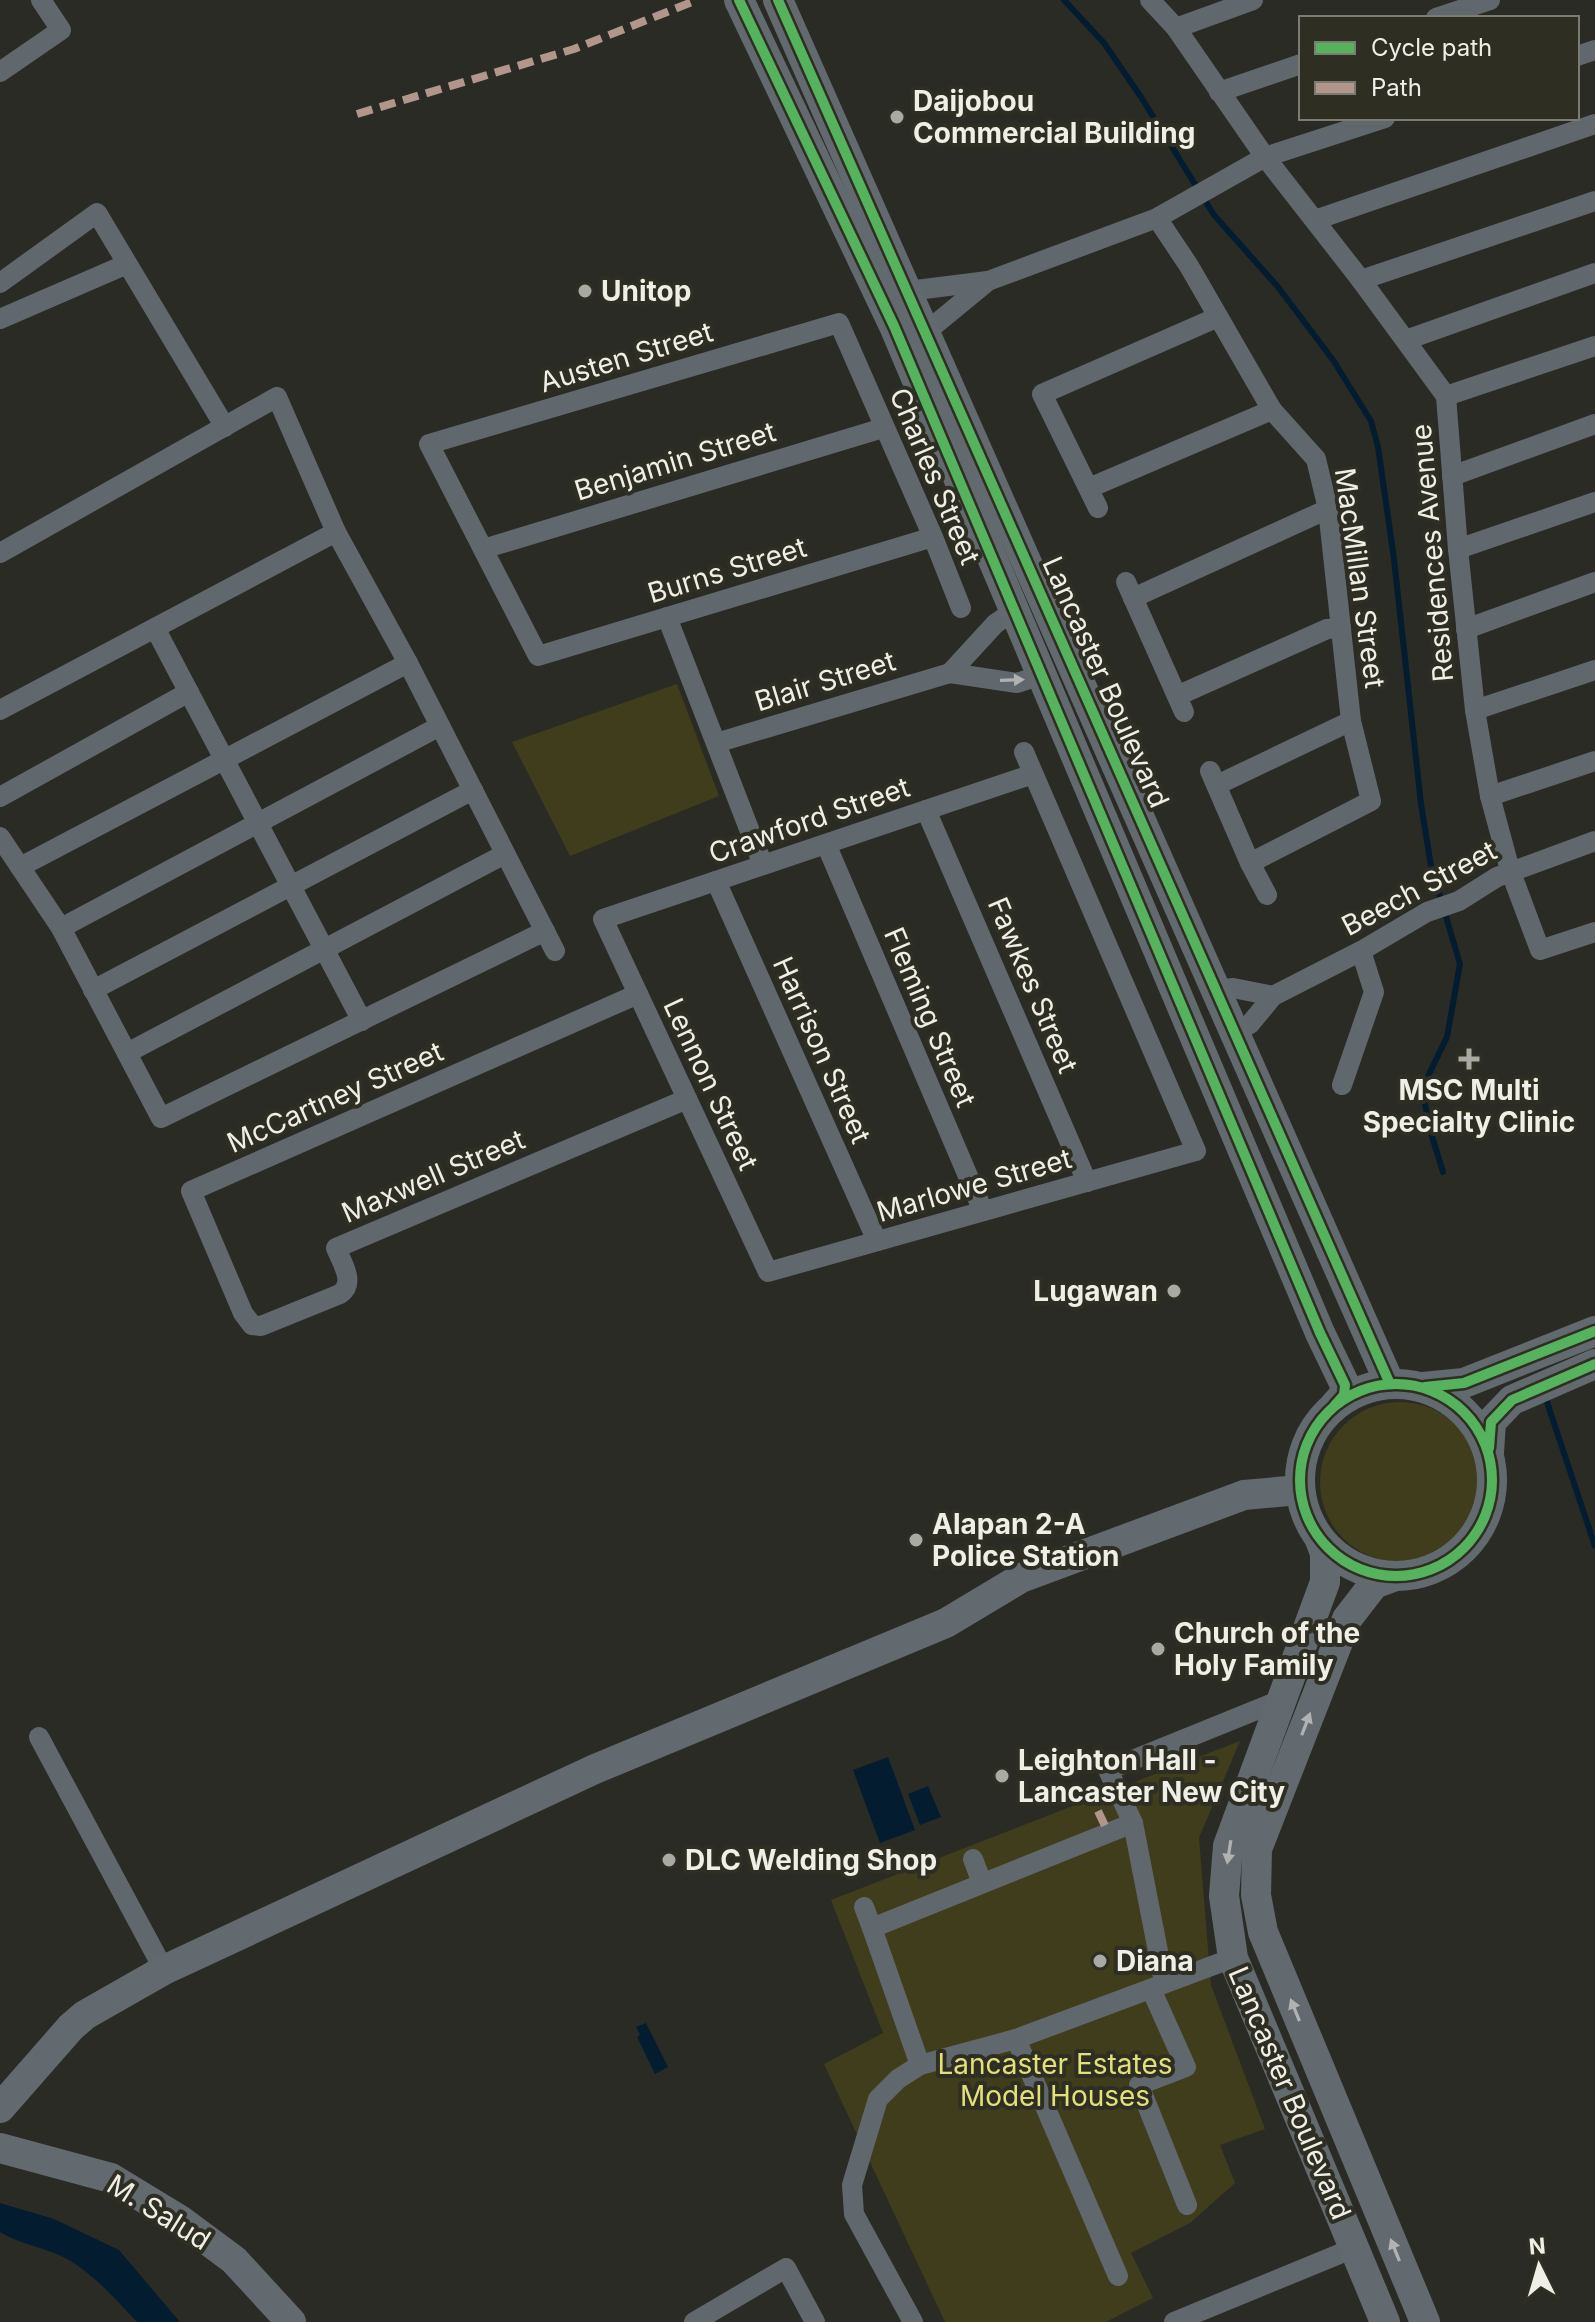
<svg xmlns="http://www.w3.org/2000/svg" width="1595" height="2322" viewBox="0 0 1595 2322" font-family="Inter,sans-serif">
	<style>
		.green { fill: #3f3d1c }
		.water { fill: #041c30 }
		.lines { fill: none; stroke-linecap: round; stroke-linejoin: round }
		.stream { stroke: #041c30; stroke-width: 6 }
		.street { stroke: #61686d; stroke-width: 20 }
		.secondary { stroke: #636a6f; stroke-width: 30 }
		.quiet { stroke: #b2968c; stroke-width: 8; stroke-dasharray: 16 8; stroke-linecap: butt }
		.cycleway-casing { stroke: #2e2e23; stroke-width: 15 }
		.cycleway { stroke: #56b35d; stroke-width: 10 }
		.oneway { fill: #afb2b1 }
		.oneway2 { fill: #b0b3b2 }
		.poi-dot { fill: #aaaaa4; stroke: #2e2e23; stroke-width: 3 }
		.labels { text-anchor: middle; stroke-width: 8; stroke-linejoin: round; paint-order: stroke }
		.poi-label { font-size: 28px; font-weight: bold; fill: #efefe8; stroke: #2e2e23; text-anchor: start }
		.street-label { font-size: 28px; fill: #efefe8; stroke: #2e2e23 }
		.park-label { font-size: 28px; fill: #e3e07b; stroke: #2e2e23 }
	</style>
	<rect width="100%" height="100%" fill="#2b2b26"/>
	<g class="green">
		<polygon points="677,684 719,796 570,856 512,742"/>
		<circle cx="1400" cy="1482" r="80"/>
		<polygon points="1240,1741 1199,1838 1211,1985 1265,2129 1220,2145 1235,2183 1190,2223 1131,2253 1153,2298 1106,2322 945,2322 824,2064 883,2033 831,1900"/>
	</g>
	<g class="water">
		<polygon points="888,1757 915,1830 880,1843 853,1770"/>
		<polygon points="928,1786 941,1817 920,1825 908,1794"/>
		<polygon points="646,2023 668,2067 655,2074 637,2037 640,2035 636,2027"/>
		<path d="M0,2203L54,2219L119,2250L180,2322H137C116,2300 93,2273 65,2258C44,2247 21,2245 0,2232Z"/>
	</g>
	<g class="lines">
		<g class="stream">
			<polyline points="1064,0 1104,43 1141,97 1214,215 1278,287 1333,360 1371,421 1378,447 1394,559 1421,804 1431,866 1460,964 1447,1037 1428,1076 1424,1099 1431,1133 1443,1172"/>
			<polyline points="1544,1393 1595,1546"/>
		</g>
		<g class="street">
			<polyline points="1150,0 1176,28 1265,157 1361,280 1446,396 1458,549 1475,710 1490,796 1510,870 1540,950 1595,932"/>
			<polyline points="1436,18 1490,0"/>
			<polyline points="1176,28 1253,0"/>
			<polyline points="1577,56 1595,50"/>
			<polyline points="0,72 61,30 41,0"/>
			<polyline points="1219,92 1301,64"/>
			<polyline points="1157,218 1189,266 1272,410 1316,459 1328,509 1351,721 1371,801 1250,863"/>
			<polyline points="1315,220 1595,124"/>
			<polyline points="1361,280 1595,201"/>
			<polyline points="0,283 97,213 225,427"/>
			<polyline points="908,291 988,281 1157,218 1265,157 1385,118"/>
			<polyline points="0,319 127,264"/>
			<polyline points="926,332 988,281"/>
			<polyline points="1406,340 1595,273"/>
			<polyline points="1446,396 1595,346"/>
			<polyline points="1452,476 1595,424"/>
			<polyline points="1089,488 1272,410"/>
			<polyline points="1098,508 1042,394 1218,317"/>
			<polyline points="933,537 538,656 429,444 839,323 933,537 961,608"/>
			<polyline points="483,549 883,428"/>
			<polyline points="1458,549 1595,502"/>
			<polyline points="0,553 277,397 336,532"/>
			<polyline points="1126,582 1184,712"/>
			<polyline points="1133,598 1328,509"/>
			<polyline points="667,617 763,865"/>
			<polyline points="155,628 362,1021"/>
			<polyline points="1466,629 1595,582"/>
			<polyline points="950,673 995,624 1015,610"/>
			<polyline points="1177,696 1327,629 1341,628"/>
			<polyline points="0,710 336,532 408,663 555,951"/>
			<polyline points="1475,710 1595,670"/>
			<polyline points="716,743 950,673 1017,683 1042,675"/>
			<polyline points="1024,752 1196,1151 768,1272 603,919 1033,774"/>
			<polyline points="1210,771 1250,863 1267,895"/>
			<polyline points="1217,785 1351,721"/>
			<polyline points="1490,796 1595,761"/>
			<polyline points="0,797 189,692"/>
			<polyline points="926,810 1087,1182"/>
			<polyline points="0,837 61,928 161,1118 545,931"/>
			<polyline points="826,844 983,1211"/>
			<polyline points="20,867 408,663"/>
			<polyline points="716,881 877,1241"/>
			<polyline points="61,928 440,726"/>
			<polyline points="93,990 473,790"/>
			<polyline points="1216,990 1233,988 1273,996 1250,1024 1235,1032"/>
			<path d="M638,994L191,1191L243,1313L252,1325L261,1326L340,1294C356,1283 342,1263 336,1248L687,1099"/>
			<polyline points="1273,996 1361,951 1427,912 1459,901 1497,877 1595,841"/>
			<polyline points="127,1053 505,854"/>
			<polyline points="1342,1085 1374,992 1361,951"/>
			<polyline points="39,1737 164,1970"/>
			<polyline points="973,1859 982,1883"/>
			<polyline points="864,1907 872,1928"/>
			<polyline points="1164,1982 1133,1823 1108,1770 1281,1700"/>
			<polyline points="1151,1989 1186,2067 1139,2085 1187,2205"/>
			<polyline points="1016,2039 1118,2276"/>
			<polyline points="920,2065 872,1928 1133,1823"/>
			<polyline points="694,2322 786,2268 815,2322"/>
			<polyline points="913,2322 854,2214 852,2185 878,2099 898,2079 920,2065 1016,2039 1233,1958"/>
			<polyline points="1174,2322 1354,2248"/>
		</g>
		<g class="secondary">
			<polyline points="739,0 894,326 1320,1333 1345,1385 1344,1395 1335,1405"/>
			<polyline points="778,0 1390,1384"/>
			<circle cx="1396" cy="1480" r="96"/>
			<polyline points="1423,1387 1464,1383 1595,1331"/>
			<polyline points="1489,1452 1491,1422 1512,1400 1595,1364"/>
			<polyline points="1320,1540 1325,1553 1325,1582 1228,1846 1224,1896 1233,1958 1385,2322"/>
			<polyline points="1393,1577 1374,1584 1347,1619 1257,1849 1256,1895 1263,1932 1425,2322"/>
			<polyline points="0,2108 71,2027 85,2015 164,1970 595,1769 946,1623 1021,1578 1244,1495 1299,1490"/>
			<polyline points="0,2148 111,2178 180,2220 234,2260 291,2322"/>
		</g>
		<g class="quiet">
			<polyline points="357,114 574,49 697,0"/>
			<polyline points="1098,1811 1108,1832"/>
		</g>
		<defs>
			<g id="cycleway">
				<polyline points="739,0 894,326 1320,1333 1345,1385 1344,1395 1335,1405"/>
				<polyline points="778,0 1390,1384"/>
				<circle cx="1396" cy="1480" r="96"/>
				<polyline points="1425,1387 1464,1383 1595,1331"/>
				<polyline points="1489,1448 1491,1422 1512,1400 1595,1364"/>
			</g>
		</defs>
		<use href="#cycleway" class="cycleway-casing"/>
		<use href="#cycleway" class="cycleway"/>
	</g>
	<defs><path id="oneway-solid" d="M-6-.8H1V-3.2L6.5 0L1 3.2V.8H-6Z" transform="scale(2)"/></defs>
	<use class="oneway" href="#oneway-solid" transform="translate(1012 680) rotate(-2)"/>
	<g class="oneway2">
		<use href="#oneway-solid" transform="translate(1306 1724) rotate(-69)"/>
		<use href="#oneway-solid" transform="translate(1229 1852) rotate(99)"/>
		<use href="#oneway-solid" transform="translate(1295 2010) rotate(-112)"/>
		<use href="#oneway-solid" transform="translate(1395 2250) rotate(-112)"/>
	</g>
	<g class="poi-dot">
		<circle cx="897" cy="117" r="8"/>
		<circle cx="585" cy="291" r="8"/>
		<path d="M1465 1047h8v8h8v8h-8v8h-8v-8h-8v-8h8z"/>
		<circle cx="1174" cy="1291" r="8"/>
		<circle cx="916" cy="1540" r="8"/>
		<circle cx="1158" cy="1649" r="8"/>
		<circle cx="1002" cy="1776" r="8"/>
		<circle cx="669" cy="1860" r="8"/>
		<circle cx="1100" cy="1961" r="8"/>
	</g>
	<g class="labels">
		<g class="poi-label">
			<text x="913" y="111">Daijobou<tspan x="913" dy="32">Commercial Building</tspan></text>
			<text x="601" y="301">Unitop</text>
			<text x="1469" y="1100" text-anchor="middle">MSC Multi<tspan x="1469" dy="32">Specialty Clinic</tspan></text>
			<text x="1158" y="1301" text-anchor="end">Lugawan</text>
			<text x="932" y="1534">Alapan 2-A<tspan x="932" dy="32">Police Station</tspan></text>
			<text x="1174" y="1643">Church of the<tspan x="1174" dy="32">Holy Family</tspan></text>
			<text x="1018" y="1770">Leighton Hall -<tspan x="1018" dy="32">Lancaster New City</tspan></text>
			<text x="685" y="1870">DLC Welding Shop</text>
			<text x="1116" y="1971">Diana</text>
		</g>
		<g class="street-label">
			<text transform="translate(626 357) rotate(-17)" y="10">Austen Street</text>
			<text transform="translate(675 461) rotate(-17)" y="10">Benjamin Street</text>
			<text transform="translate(935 476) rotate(67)" y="10">Charles Street</text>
			<text transform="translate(1432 553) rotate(-95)" y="10">Residences Avenue</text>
			<text transform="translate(727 570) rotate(-17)" y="10">Burns Street</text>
			<text transform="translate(1360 578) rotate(82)" y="10">MacMillan Street</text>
			<text transform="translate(825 681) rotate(-17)" y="10">Blair Street</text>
			<text transform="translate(1106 682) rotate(66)" y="10">Lancaster Boulevard</text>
			<text transform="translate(809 820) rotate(-19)" y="10">Crawford Street</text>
			<text transform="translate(1419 888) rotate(-28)" y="10">Beech Street</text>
			<text transform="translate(1033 985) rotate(67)" y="10">Fawkes Street</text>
			<text transform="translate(930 1017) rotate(67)" y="10">Fleming Street</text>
			<text transform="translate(822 1050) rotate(66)" y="10">Harrison Street</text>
			<text transform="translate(711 1084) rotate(65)" y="10">Lennon Street</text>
			<text transform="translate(335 1097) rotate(-24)" y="10">McCartney Street</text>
			<text transform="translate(433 1176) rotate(-23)" y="10">Maxwell Street</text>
			<text transform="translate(974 1185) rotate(-16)" y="10">Marlowe Street</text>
			<text transform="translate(1290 2093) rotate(67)" y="10">Lancaster Boulevard</text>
			<text transform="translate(159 2212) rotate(32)" y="10">M. Salud</text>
		</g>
		<g class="park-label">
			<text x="1055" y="2074">Lancaster Estates<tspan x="1055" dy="32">Model Houses</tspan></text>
		</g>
	</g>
	<rect x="1299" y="16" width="280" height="104" fill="#2e2e23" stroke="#7b7b72" stroke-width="2"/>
	<rect x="1315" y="42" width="40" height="12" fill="#56b35d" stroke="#7b7b72" stroke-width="2"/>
	<text x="1371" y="56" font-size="24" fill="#efefe8">Cycle path</text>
	<rect x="1315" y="82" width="40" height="12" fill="#b2968c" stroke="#7b7b72" stroke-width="2"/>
	<text x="1371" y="96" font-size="24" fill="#efefe8">Path</text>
	<g transform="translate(1539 2266) rotate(355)" stroke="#2e2e23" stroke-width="6" paint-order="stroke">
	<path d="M0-6L14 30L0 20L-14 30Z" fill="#efefe8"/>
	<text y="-12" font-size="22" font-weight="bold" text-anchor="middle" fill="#efefe8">N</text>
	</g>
</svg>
